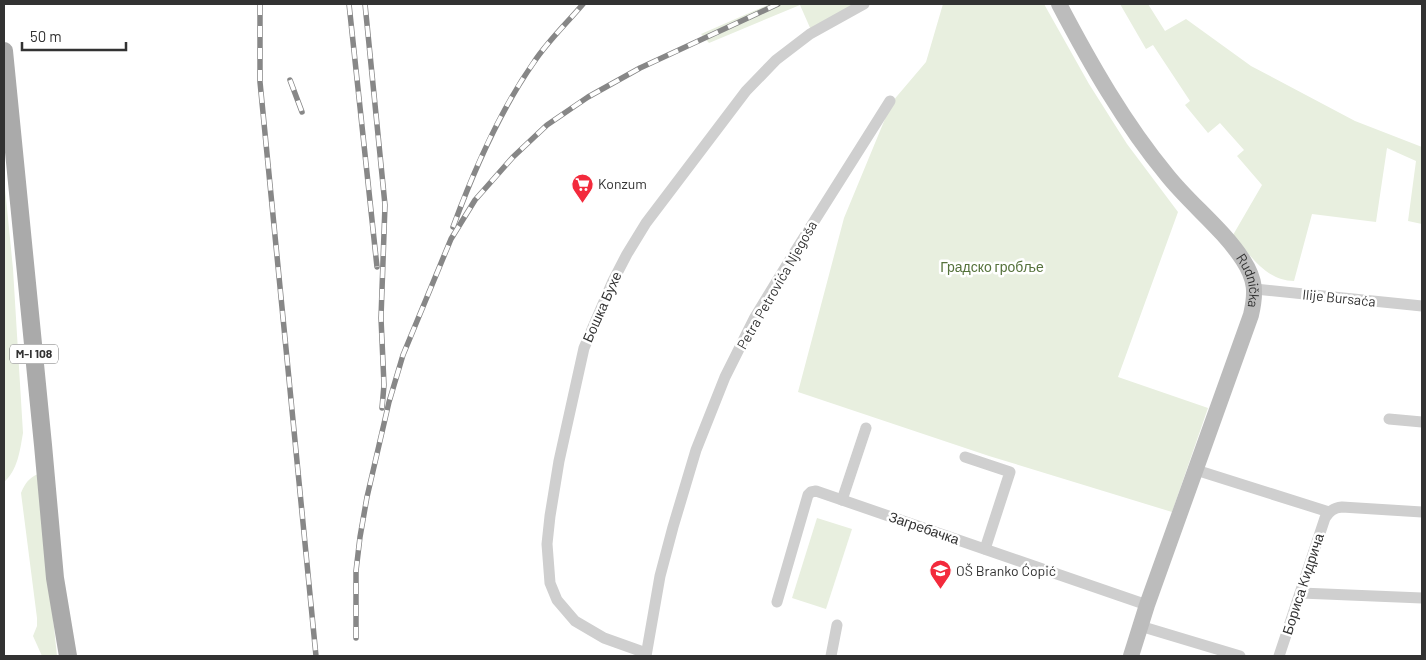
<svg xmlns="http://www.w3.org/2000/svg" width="1426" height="660" viewBox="0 0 1426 660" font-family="Barlow,sans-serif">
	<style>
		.green { fill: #e8efdf }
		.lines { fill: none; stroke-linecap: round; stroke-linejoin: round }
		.street { stroke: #cfcfcf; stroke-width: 11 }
		.secondary { stroke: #bcbcbc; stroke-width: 16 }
		.primary { stroke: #aaa; stroke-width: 18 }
		.rail-casing { stroke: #878787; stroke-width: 5.5 }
		.rail { stroke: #fff; stroke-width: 4; stroke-dasharray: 11; stroke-linecap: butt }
		.labels { text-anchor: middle; stroke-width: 5; stroke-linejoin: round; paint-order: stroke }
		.shield { fill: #fff; stroke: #707070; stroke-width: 1 }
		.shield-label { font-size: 12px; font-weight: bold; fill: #323232 }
		.poi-label { font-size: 14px; fill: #323232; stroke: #fff; text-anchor: start }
		.park-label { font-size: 14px; fill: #55723b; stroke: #fff }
		.street-label { font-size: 14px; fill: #323232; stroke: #fff }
	</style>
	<rect width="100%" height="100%" fill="#fff"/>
	<g class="green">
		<polygon points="770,4 859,4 811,30 800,5 709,43 701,34"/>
		<polygon points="943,4 1044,4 1089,84 1127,144 1178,212 1118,377 1208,408 1172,512 989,456 798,392 844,218 892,102 926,62"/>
		<path d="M1120,4H1148L1165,31L1186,19L1251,66L1355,121L1422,147V224L1408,221L1416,161L1387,148L1376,222L1312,214L1294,281C1266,281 1250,255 1233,235L1262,185L1237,156L1244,150L1220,123L1208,133L1185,105L1190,101L1153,45L1146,49Z"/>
		<path d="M4,178L13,269L23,433C20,450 18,470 4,482Z"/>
		<path d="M38,474L57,656H42L33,636L37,626V618L21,493C25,483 29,478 38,474Z"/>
		<polygon points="817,518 852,529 826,609 792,598"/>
	</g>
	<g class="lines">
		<g class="street">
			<polyline points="1255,289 1422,306"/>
			<polyline points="1389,419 1422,422"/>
			<polyline points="965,457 1010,472 985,549"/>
			<polyline points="1196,470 1329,512"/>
			<polyline points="842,500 866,428"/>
			<polyline points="1301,593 1422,598"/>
			<polyline points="777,602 808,495 811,492 816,491 1147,605"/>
			<polyline points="1140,626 1240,656"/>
			<polyline points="646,653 604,638 575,621 557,600 550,583 547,544 550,516 559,461 584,348 613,281 627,254 646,223 746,91 776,60 810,34 864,4"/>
			<polyline points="646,656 660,576 673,527 696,450 725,377 755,317 796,250 890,101"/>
			<polyline points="831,656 837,625"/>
			<path d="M1279,656L1325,518C1330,511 1333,508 1342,507L1422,512"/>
		</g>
		<path class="secondary" id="s1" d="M1059,4C1090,63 1124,123 1167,175C1190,204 1223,229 1243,260C1256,280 1256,293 1251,315L1147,605L1131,656"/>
		<polyline class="primary" points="4,51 43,445 55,578 68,656"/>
		<defs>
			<g id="rail">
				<polyline points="260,4 260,82 316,656"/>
				<polyline points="349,4 377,267"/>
				<polyline points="365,4 385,205 381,318 384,385 382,408"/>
				<polyline points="290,80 302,112"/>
				<path d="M453,227C474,170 499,112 534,62C548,41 567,23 583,4"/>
				<polyline points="356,638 356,571 360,537 367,497 389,402 403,355 451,239 475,200 513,157 547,125 588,97 640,68 778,4"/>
			</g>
		</defs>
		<use href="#rail" class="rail-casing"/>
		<use href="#rail" class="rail"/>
	</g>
	<defs>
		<symbol id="supermarket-pin" viewBox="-11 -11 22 30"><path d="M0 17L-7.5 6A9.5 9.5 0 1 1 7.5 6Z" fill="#f32a3c" stroke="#fff"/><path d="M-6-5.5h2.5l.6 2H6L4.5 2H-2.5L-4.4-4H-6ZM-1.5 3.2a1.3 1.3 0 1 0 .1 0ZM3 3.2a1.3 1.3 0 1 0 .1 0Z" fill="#fff"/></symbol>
		<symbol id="school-pin" viewBox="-11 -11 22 30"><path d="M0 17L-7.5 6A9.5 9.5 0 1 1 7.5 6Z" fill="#f32a3c" stroke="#fff"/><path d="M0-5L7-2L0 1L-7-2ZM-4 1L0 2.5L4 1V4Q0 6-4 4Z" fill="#fff"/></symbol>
	</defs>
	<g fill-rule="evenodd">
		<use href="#supermarket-pin" x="570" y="172" width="25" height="34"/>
		<use href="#school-pin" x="928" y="558" width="25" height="34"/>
	</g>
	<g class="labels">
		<rect class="shield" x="10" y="344.5" width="48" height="19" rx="4"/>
		<g class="shield-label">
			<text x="34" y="358">M-I 108</text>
		</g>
		<g class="poi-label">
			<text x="598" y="189">Konzum</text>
			<text x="956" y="576">OŠ Branko Ćopić</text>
		</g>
		<g class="park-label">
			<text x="992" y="272">Градско гробље</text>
		</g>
		<g class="street-label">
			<text dy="5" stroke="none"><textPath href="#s1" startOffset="339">Rudnička</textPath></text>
			<text transform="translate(777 285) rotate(-60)" y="5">Petra Petrovića Njegoša</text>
			<text transform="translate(1339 298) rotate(6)" y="5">Ilije Bursaća</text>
			<text transform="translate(602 307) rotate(-66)" y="5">Бошка Бухе</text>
			<text transform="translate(924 528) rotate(19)" y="5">Загребачка</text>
			<text transform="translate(1303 584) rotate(-72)" y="5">Бориса Kидрича</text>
		</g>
	</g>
	<rect width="1426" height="660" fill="none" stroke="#323232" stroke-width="10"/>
	<path d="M22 42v8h104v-8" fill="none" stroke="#323232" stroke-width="2.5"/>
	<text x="30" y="42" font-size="15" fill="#323232" stroke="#ffffff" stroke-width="4" paint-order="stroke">50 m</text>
</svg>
